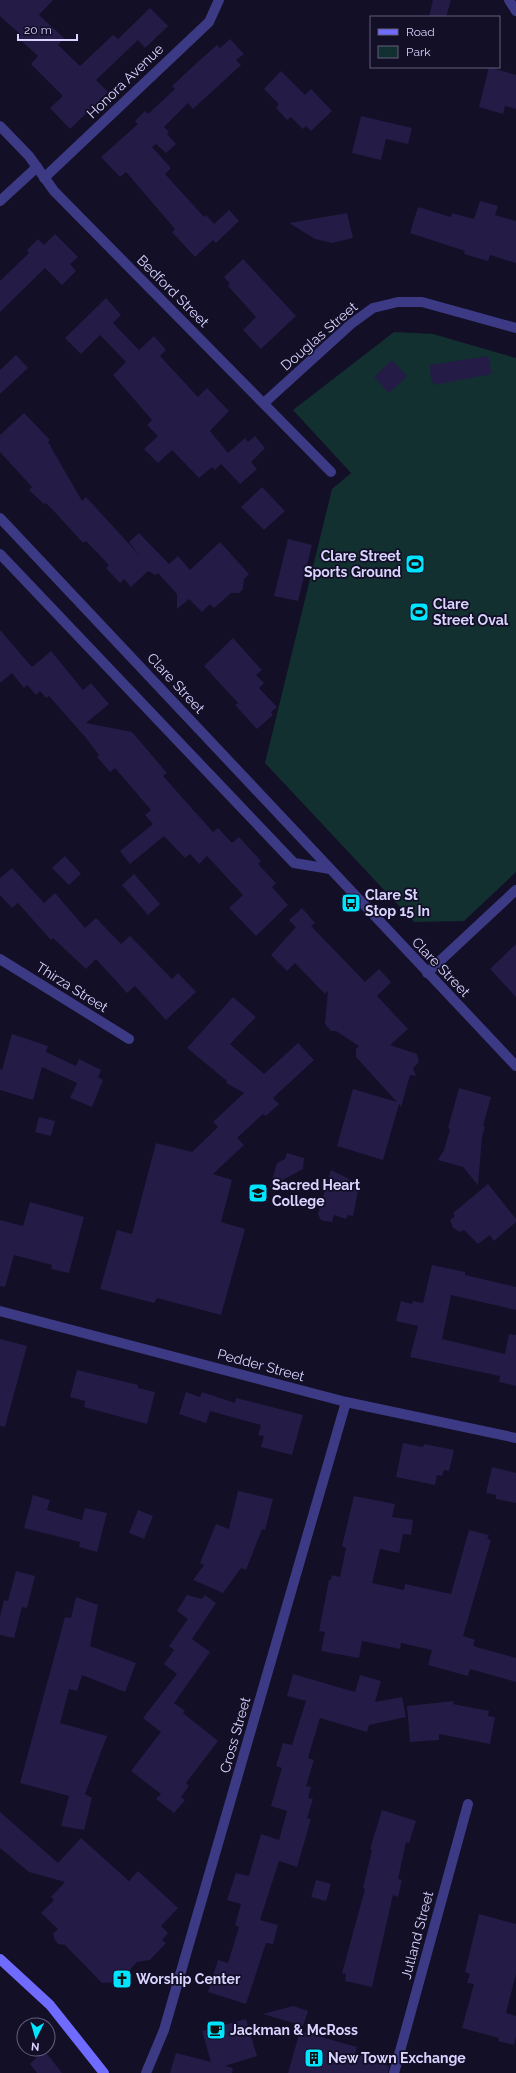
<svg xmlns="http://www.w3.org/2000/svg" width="516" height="2073" viewBox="0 0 516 2073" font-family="Raleway,sans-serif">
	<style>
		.green { fill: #12302f }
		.building { fill: #241b47 }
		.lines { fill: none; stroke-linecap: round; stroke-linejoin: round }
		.service { stroke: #3d3a85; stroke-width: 10 }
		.minor { stroke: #3d3a85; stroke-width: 10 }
		.secondary { stroke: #6f6bff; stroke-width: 10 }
		.labels { text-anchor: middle; stroke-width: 3.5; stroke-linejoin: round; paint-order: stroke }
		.street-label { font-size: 14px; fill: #d9d4ff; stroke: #130f26 }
		.poi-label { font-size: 14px; font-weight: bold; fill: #d9d4ff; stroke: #130f26; text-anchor: start }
	</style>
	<rect width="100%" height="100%" fill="#130f26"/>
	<polygon class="green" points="394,332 433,334 516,358 516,872 464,921 414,922 265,763 332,489 351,473 293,410"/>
	<g class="building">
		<polygon points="0,0 53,0 39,15 64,38 58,45 80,66 113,35 118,39 150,8 168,26 145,48 138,40 96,80 108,92 70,129 50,108 63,96 31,64 38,56 18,38 21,35 0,16"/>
		<polygon points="433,0 451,0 446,17 429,17"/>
		<polygon points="230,39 244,54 236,60 241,65 193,109 188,103 164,127 169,132 167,134 176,144 166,153 156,144 152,147 171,168 165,174 204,217 206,215 214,224 229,210 239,221 216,243 213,240 195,257 172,232 175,229 126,172 120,177 101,157 138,124 135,121 145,111 148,114 175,89 172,86 200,60 217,45 220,48"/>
		<polygon points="489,67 516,75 516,109 505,106 503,114 479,107"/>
		<polygon points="281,71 305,95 311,89 332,111 311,131 306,126 303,129 291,117 287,120 276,108 279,104 264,89"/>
		<polygon points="361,116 412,128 408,144 386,139 381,160 352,153"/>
		<polygon points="480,201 498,206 495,215 516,221 516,263 490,255 488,261 464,254 465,251 410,233 418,207 451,217 452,213 474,219"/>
		<polygon points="347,213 353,238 332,243 315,239 289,223"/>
		<polygon points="55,234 78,257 70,264 76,271 62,285 45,268 0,312 0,281 29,253 27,250 38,239 44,245"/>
		<polygon points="243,259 296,316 261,349 243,330 256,317 228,286 230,284 224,277"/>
		<polygon points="106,298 121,315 113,323 139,350 154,336 166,350 160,356 198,397 207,388 229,411 210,431 228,453 245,438 248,442 255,436 265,448 251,462 257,469 240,484 221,464 215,470 212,467 199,478 172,450 158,463 144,449 158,436 147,425 152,420 113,375 126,362 100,335 81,354 65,338"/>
		<polygon points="16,355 28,368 0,394 0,370"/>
		<polygon points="488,356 492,374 433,385 433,382 431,382 430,365"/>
		<polygon points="392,360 407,376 389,393 374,377"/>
		<polygon points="24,413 50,440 48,442 82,501 86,497 141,557 129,542 139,533 169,564 178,556 190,570 220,542 249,574 244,579 243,589 239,593 231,593 214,608 210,604 202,612 189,599 177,609 177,594 158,573 156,575 148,571 131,587 124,579 120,583 106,568 109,565 86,541 83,543 53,510 46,503 44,504 29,490 32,487 0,452 0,435"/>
		<polygon points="262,487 285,511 264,530 241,507"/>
		<polygon points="288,539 312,545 298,601 274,596"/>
		<polygon points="0,630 32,667 51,651 83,690 91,683 109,704 86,723 132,732 167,773 163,776 213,832 218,828 232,843 239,837 261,861 258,864 276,883 272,887 288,905 256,936 229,908 243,895 207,856 199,864 190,854 185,858 164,836 130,864 120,851 153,824 145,815 151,810 115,768 110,772 97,757 99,755 86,738 49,696 46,698 40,691 36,695 27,685 24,688 12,673 0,683"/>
		<polygon points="233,638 262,670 256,675 264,683 259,688 277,707 271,712 273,715 257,729 235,705 238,703 204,666"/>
		<polygon points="65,856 81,874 69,885 52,868"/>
		<polygon points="12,868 44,903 55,893 85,928 96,918 121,944 130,936 172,979 178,973 196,992 166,1020 135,986 127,993 96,959 86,969 53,938 51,940 18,903 12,908 0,895 0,878"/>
		<polygon points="134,874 160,904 148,915 122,885"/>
		<polygon points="302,908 315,923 311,926 365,982 379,969 391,982 377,996 408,1029 390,1045 417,1054 419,1062 413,1068 416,1076 410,1075 401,1107 399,1104 383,1160 337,1146 353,1089 397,1102 356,1057 356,1049 359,1046 336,1031 331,1031 325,1024 328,991 325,994 295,963 287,971 271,955 296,927 289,920"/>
		<polygon points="516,944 516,997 490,969"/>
		<polygon points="233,997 256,1017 230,1044 264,1074 298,1043 314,1060 273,1098 279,1104 266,1116 263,1114 237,1138 244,1145 213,1174 232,1180 221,1222 245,1229 221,1315 157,1298 154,1303 100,1289 117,1230 132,1234 156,1143 192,1152 218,1127 213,1122 244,1093 226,1083 227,1081 187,1048"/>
		<polygon points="12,1034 48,1046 46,1052 76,1066 79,1059 101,1070 98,1077 103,1080 92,1107 70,1098 77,1083 42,1067 33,1100 0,1090 0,1069 2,1070"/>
		<polygon points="459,1088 491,1097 483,1126 485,1127 482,1137 478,1185 463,1167 438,1160 444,1150 450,1129 448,1128"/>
		<polygon points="39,1117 55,1121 51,1136 35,1132"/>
		<polygon points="287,1153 304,1158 303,1169 270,1187 277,1163 285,1159"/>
		<polygon points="331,1170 357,1183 357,1185 359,1186 353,1216 348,1215 346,1219 334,1215 332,1222 325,1221 321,1220 318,1214"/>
		<polygon points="488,1184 516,1219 516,1222 494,1241 490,1235 478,1244 464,1230 460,1232 453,1228 450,1220 455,1216 453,1213"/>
		<polygon points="30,1202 84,1217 69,1273 51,1269 52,1265 14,1255 5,1287 0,1286 0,1220 23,1226"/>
		<polygon points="432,1265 465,1272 465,1275 516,1287 516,1310 451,1295 442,1339 505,1354 509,1334 516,1335 516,1386 499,1382 500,1376 410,1357 418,1326 396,1321 401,1301 412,1304 413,1301 423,1303"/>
		<polygon points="0,1339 27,1346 5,1427 0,1426"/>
		<polygon points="77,1370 138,1385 138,1388 155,1392 147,1424 84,1407 85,1401 70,1397"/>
		<polygon points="186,1392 200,1397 202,1392 235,1403 236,1398 303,1415 292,1455 261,1447 264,1436 258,1435 261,1425 210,1411 206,1423 179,1414"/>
		<polygon points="403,1443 423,1447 424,1444 454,1450 449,1471 444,1470 442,1476 437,1475 435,1485 396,1477"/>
		<polygon points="492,1467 516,1473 516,1503 496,1499 496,1495 486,1493"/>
		<polygon points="238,1491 273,1499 265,1530 262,1529 246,1570 241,1568 223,1593 193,1580 204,1565 200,1563 216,1524 229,1529"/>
		<polygon points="33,1495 50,1500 47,1510 82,1520 85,1508 107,1513 97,1552 79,1547 80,1542 24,1528"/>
		<polygon points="354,1496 395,1504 392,1517 413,1520 411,1535 403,1534 399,1553 380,1549 372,1583 404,1590 405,1584 451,1594 469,1530 489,1535 487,1539 491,1540 463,1636 475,1640 473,1645 476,1647 516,1658 516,1682 470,1669 468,1676 428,1665 432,1650 401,1643 400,1649 362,1641 359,1658 321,1651 325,1632 319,1631 329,1580 331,1580 332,1575 340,1577 346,1548 342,1546"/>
		<polygon points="138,1510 153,1516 144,1539 129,1533"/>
		<polygon points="16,1571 35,1576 27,1608 22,1607 14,1638 0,1635 0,1617 4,1600 8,1601"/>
		<polygon points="187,1595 202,1599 205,1595 216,1603 192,1639 210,1652 174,1703 185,1711 183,1713 218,1741 186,1783 189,1786 181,1797 185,1800 174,1813 156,1799 161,1794 131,1771 161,1732 143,1718 177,1674 164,1664 174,1650 169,1646 188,1619 177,1611"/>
		<polygon points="76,1597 98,1605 90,1646 136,1663 125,1692 82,1675 77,1691 69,1689 60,1723 107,1736 85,1794 92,1798 84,1830 61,1826 69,1796 20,1783 65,1617 71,1618"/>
		<polygon points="293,1674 355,1692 360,1675 381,1681 375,1702 402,1697 406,1717 369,1725 367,1732 320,1718 308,1758 314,1760 306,1786 311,1787 308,1798 313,1799 307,1818 311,1819 297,1867 279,1861 260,1920 278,1925 273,1944 266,1943 246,2004 208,1992 218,1960 228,1963 239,1927 235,1925 241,1904 227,1900 236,1873 249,1876 261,1834 279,1840 287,1811 271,1806 282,1768 276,1766 283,1743 292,1745 306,1701 287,1696"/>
		<polygon points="454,1701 453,1704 489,1711 488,1716 495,1717 490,1744 439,1734 439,1740 410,1742 407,1706"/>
		<polygon points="382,1810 416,1821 409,1843 406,1842 398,1879 402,1880 398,1897 393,1895 372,1987 345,1981 346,1974 342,1973 365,1889 363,1888 372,1850 370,1849"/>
		<polygon points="0,1812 58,1863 81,1838 129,1881 138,1871 178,1908 161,1926 168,1933 162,1940 166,1943 150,1960 137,1962 122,1978 122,1982 102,1983 65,1945 58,1944 55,1940 53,1934 58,1929 41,1913 54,1900 51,1897 65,1882 29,1872 0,1848"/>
		<polygon points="316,1880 331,1884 326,1901 311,1897"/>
		<polygon points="479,1914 516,1924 516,1974 506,2013 516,2016 516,2036 514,2045 498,2041 499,2038 462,2028 474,1984 467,1983 470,1974 465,1972"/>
		<polygon points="293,2006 308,2011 303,2026 263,2014"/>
		<polygon points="246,2019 257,2056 225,2066 233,2068 232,2073 170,2073 176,2053 211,2062 202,2031"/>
		<polygon points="300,2031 357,2047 355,2053 365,2055 364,2059 389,2066 388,2073 288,2073"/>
		<polygon points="44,2050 62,2073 37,2073 30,2064"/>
	</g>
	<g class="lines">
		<polyline class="service" points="0,554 294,863 330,869"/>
		<g class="minor">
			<polyline points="509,0 516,11"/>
			<polyline points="0,126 29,156 54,191 331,472"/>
			<polyline points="44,178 209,22 219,0"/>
			<polyline points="0,201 37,167"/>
			<polyline points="264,403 351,324 373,308 398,302 422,302 516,328"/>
			<polyline points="0,518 516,1066"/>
			<polyline points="0,959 129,1039"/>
			<polyline points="427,973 516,890"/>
			<polyline points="0,1311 346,1402 516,1438"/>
			<polyline points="146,2073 164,2030 346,1402"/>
			<polyline points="394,2073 468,1804"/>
		</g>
		<polyline class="secondary" points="0,1959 50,2005 104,2073"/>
	</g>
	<defs>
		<symbol id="stadium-square" viewBox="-11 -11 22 22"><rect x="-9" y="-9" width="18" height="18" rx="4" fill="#00e5ff" stroke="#130f26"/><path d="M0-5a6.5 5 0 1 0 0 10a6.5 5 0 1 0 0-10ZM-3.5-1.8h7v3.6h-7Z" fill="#111"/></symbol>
		<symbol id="bus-square" viewBox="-11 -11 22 22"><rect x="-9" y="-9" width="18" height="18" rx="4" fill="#00e5ff" stroke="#130f26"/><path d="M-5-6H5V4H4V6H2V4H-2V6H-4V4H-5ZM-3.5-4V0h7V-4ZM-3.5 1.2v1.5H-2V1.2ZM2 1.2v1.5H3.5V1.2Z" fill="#111"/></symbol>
		<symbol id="school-square" viewBox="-11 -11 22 22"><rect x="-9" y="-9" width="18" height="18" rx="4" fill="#00e5ff" stroke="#130f26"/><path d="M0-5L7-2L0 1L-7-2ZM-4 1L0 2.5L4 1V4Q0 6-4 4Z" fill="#111"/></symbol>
		<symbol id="church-square" viewBox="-11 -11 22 22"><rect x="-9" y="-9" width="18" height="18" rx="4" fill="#00e5ff" stroke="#130f26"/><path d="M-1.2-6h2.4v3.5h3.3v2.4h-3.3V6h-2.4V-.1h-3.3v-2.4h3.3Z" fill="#111"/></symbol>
		<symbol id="cafe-square" viewBox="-11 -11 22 22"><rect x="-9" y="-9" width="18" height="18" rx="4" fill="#00e5ff" stroke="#130f26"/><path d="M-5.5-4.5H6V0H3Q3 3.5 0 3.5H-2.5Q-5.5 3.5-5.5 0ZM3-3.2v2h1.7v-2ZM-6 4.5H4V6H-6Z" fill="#111"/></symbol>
		<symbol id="building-square" viewBox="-11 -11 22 22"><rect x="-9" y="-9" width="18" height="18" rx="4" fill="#00e5ff" stroke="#130f26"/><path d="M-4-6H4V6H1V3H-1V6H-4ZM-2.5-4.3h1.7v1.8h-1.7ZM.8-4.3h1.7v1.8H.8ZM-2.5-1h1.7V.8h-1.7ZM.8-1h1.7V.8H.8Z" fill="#111"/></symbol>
	</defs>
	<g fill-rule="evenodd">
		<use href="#stadium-square" x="404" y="553" width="22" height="22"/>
		<use href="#stadium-square" x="408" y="601" width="22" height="22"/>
		<use href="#bus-square" x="340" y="892" width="22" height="22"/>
		<use href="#school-square" x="247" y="1182" width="22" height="22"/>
		<use href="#church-square" x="111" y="1968" width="22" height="22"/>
		<use href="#cafe-square" x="205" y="2019" width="22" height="22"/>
		<use href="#building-square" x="303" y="2047" width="22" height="22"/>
	</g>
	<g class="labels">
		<g class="street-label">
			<text transform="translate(125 81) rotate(-44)" y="5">Honora Avenue</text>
			<text transform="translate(173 291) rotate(45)" y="5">Bedford Street</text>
			<text transform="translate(319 336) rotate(-41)" y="5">Douglas Street</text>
			<text transform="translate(176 683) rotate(47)" y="5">Clare Street</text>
			<text transform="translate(441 967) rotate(46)" y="5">Clare Street</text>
			<text transform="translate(72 987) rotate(32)" y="5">Thirza Street</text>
			<text transform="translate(261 1365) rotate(15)" y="5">Pedder Street</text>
			<text transform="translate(235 1735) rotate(-74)" y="5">Cross Street</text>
			<text transform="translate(417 1935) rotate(-75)" y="5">Jutland Street</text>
		</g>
		<g class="poi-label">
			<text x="401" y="561" text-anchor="end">Clare Street<tspan x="401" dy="16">Sports Ground</tspan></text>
			<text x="433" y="609">Clare<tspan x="433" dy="16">Street Oval</tspan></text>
			<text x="365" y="900">Clare St<tspan x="365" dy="16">Stop 15 In</tspan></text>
			<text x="272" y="1190">Sacred Heart<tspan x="272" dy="16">College</tspan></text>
			<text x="136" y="1984">Worship Center</text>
			<text x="230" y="2035">Jackman &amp; McRoss</text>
			<text x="328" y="2063">New Town Exchange</text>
		</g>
	</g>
	<rect x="370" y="16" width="130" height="52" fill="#130f26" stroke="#625e7d"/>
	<rect x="378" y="29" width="20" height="6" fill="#6f6bff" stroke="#625e7d"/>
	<text x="406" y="36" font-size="12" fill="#d9d4ff">Road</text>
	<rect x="378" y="46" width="20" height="12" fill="#12302f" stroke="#625e7d"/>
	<text x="406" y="56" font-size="12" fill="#d9d4ff">Park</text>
	<g transform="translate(36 2037) rotate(185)"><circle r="19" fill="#130f26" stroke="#625e7d"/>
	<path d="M0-3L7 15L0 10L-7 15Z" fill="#00e5ff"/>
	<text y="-6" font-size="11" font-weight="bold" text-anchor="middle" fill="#d9d4ff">N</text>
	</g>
	<path d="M18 34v6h59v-6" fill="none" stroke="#d9d4ff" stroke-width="2"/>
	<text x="24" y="34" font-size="12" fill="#d9d4ff" stroke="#130f26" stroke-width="3" paint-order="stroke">20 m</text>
</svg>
